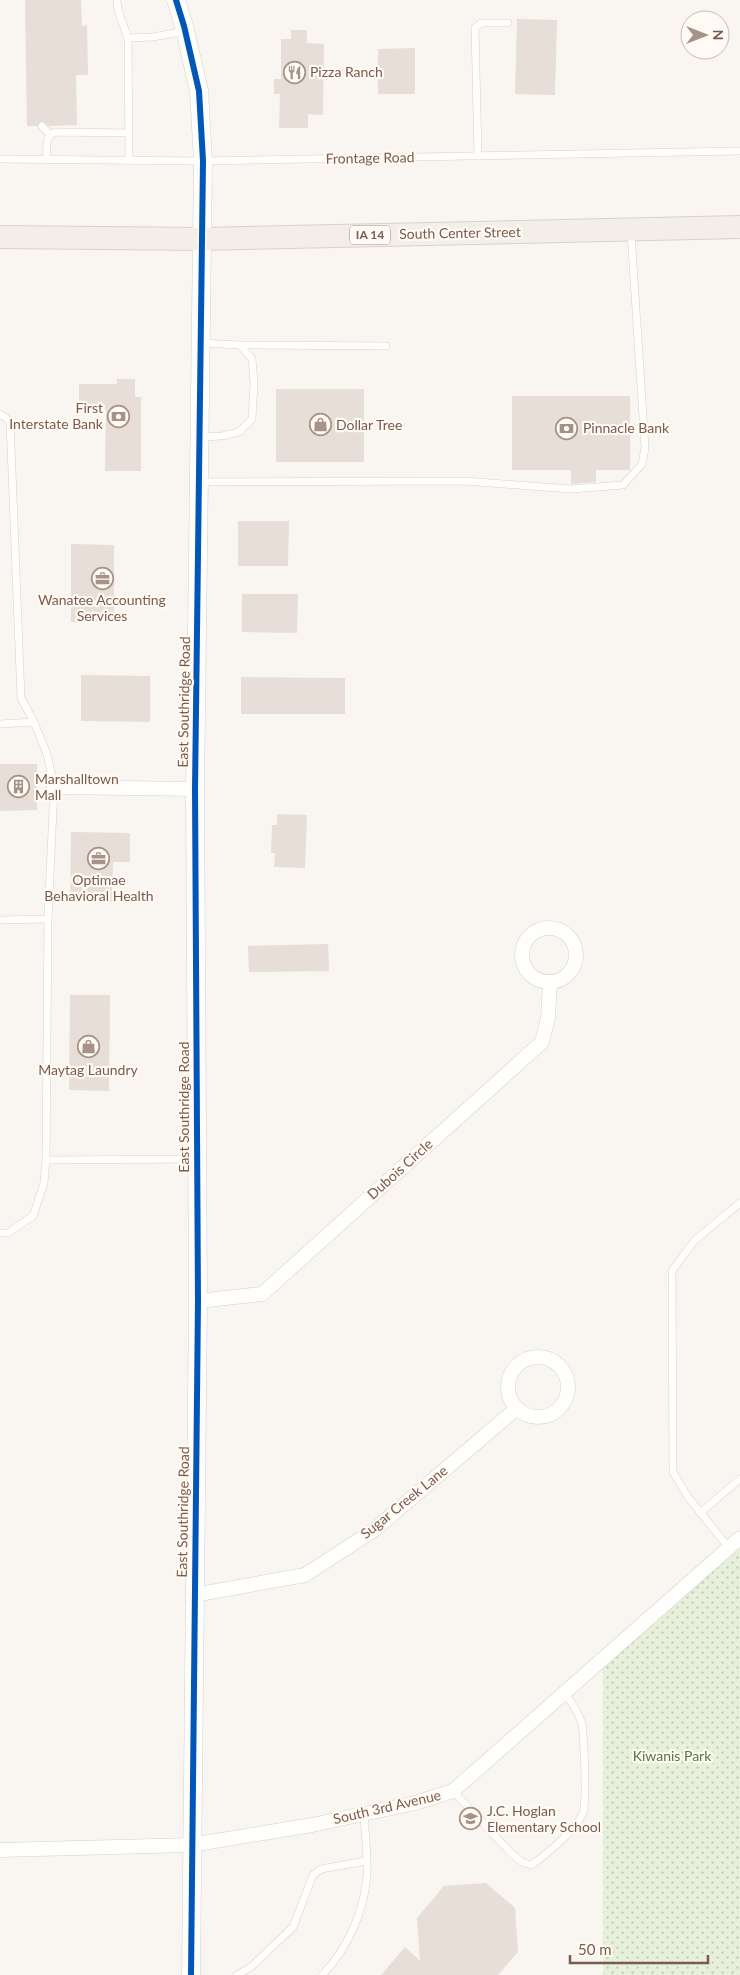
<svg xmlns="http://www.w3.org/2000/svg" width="740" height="1975" viewBox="0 0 740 1975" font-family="Lato,sans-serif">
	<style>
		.green { fill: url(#green-dots) }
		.building { fill: #e6ded7 }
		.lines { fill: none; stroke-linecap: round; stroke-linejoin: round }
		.service-casing { stroke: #d7d1cb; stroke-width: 8 }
		.minor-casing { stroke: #d7d1cb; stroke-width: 15 }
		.tertiary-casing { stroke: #d7d1cb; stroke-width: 19 }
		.primary-casing { stroke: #dad1cc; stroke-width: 24 }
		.service { stroke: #fefefd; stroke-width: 7 }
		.minor { stroke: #fefefd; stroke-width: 14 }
		.tertiary { stroke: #fefefd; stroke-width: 18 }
		.primary { stroke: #f3eee8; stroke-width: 22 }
		.cycleway-casing { stroke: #fffaf3; stroke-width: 9 }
		.cycleway { stroke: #0057b8; stroke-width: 6 }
		.labels { text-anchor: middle; stroke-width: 4.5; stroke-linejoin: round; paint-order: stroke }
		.shield { fill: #fffaf3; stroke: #a28b7f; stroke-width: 1 }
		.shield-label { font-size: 12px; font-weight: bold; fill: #7a5c4d }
		.poi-label { font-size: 14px; fill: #7a5c4d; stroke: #fffaf3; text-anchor: start }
		.street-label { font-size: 14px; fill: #7a5c4d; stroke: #fffaf3 }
		.park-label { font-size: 14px; fill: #537a41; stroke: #fffaf3 }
	</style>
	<defs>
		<pattern id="green-dots" width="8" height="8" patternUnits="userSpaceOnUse" patternTransform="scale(1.25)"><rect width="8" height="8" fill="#e7f0db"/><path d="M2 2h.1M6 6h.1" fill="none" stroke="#c0c6b4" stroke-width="1.8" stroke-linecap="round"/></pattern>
	</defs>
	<rect width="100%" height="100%" fill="#f9f5f0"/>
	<polygon class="green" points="740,1538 740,1975 603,1975 603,1659"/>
	<g class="building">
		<polygon points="25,0 81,0 82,26 87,25 88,75 76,75 77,125 49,126 41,121 37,126 27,126"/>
		<polygon points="517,19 557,20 555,95 515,94"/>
		<polygon points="291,30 307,30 307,43 324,44 323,115 308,114 308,128 279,128 280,94 274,94 274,79 281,79 281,39 291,39"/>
		<polygon points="415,48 415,94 378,94 378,49"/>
		<polygon points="117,379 135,379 135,397 141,397 141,471 105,471 106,409 79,408 79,384 117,384"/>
		<rect x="276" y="389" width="88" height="73"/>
		<polygon points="512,396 630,396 630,470 596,470 596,482 571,484 571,470 512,470"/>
		<polygon points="238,521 289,521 288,566 238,566"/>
		<polygon points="71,544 114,545 114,622 71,622"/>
		<polygon points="242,594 298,594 297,633 242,632"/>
		<polygon points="81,675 150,676 150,722 81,721"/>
		<polygon points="241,677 345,678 345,714 241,714"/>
		<polygon points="0,764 37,764 37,810 0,811"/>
		<polygon points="277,814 307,815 305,868 274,867 275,853 271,853 272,825 277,825"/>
		<polygon points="71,832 130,833 130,862 113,862 112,902 70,902"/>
		<polygon points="328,944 329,971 249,972 248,946"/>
		<polygon points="70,995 110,995 109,1091 69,1090"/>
		<polygon points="486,1883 515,1908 518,1952 498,1975 381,1975 405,1947 420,1961 417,1918 444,1886"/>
	</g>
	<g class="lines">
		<defs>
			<g id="service">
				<polyline points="117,0 118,10 128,38"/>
				<polyline points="42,126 50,135"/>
				<polyline points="478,156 475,28 481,23 508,23"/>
				<polyline points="0,159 203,161 740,151"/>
				<path d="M47,160C47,149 44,137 55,132L129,133"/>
				<polyline points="129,160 128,38 153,37 185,31"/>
				<polyline points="201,343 240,345 386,346"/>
				<polyline points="0,414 10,421 21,698 34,722 47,754 54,787 48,919 0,920"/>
				<polyline points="200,437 222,436 239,432 252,419 254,384 252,359 240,345"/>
				<polyline points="200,482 465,481 571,489 623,485 642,464 645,448 631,233"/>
				<polyline points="0,724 34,722"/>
				<polyline points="48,919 46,1160 197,1159"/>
				<polyline points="0,1233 8,1233 33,1216 44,1183 46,1160"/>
				<polyline points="700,1513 740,1479"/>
				<polyline points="729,1548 688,1497 673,1472 672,1271 694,1241 740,1203"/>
				<path d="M453,1791L511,1853L522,1862L531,1865C546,1855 577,1829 583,1813C587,1801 584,1738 582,1724C579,1713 571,1702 565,1693"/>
				<polyline points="237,1975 251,1967 293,1927 313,1875 321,1869 366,1861"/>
				<path d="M322,1975C347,1950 364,1912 367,1876C368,1856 365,1834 364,1814"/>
			</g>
			<g id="minor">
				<polyline points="54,787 195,789"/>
				<circle cx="549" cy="955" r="27"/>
				<polyline points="198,1301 262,1294 542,1042 548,1018 550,983"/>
				<circle cx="538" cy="1387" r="30"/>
				<polyline points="194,1595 305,1575 374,1530 516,1409"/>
				<polyline points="0,1850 191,1845 312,1825 415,1803 453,1791 740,1538"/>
			</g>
			<polyline id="tertiary" points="176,0 184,26 199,91 203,161 195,789 198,1301 191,1975"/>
			<polyline id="primary" points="0,237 202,239 740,227"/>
		</defs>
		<use href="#service" class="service-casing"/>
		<use href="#minor" class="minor-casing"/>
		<use href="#tertiary" class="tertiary-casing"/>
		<use href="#primary" class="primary-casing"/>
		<use href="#service" class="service"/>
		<use href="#minor" class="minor"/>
		<use href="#tertiary" class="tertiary"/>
		<use href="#primary" class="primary"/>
		<defs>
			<polyline id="cycleway" points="176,0 184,26 199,91 203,161 195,789 198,1301 191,1975"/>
		</defs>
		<use href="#cycleway" class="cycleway-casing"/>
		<use href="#cycleway" class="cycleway"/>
	</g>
	<defs>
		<symbol id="restaurant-ring" viewBox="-11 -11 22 22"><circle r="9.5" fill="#fffaf3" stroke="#a69286" stroke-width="1.5"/><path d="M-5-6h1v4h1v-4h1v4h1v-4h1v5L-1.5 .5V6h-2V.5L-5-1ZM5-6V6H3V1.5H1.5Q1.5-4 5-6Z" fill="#a69286"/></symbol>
		<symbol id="bank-ring" viewBox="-11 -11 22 22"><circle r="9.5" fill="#fffaf3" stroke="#a69286" stroke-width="1.5"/><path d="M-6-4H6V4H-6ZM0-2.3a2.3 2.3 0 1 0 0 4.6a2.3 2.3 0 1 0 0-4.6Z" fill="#a69286"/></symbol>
		<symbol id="shop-ring" viewBox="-11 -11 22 22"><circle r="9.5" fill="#fffaf3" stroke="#a69286" stroke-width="1.5"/><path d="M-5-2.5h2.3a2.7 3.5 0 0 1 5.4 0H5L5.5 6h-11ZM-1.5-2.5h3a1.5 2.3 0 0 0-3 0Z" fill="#a69286"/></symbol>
		<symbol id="office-ring" viewBox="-11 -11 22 22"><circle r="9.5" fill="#fffaf3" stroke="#a69286" stroke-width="1.5"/><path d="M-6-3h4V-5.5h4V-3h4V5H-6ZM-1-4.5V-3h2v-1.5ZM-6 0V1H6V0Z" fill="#a69286"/></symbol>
		<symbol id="building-ring" viewBox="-11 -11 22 22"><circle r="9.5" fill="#fffaf3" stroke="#a69286" stroke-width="1.5"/><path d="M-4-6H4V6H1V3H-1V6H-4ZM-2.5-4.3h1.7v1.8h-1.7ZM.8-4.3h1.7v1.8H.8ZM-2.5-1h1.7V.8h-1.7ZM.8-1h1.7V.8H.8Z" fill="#a69286"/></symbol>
		<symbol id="school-ring" viewBox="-11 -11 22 22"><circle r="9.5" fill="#fffaf3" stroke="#a69286" stroke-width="1.5"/><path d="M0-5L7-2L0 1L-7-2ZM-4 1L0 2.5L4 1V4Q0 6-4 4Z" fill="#a69286"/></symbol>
	</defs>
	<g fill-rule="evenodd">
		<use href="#restaurant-ring" x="282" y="60" width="25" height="25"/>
		<use href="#bank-ring" x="106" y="404" width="25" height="25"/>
		<use href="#shop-ring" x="308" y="412" width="25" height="25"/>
		<use href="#bank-ring" x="554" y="416" width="25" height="25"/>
		<use href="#office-ring" x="90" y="566" width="25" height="25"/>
		<use href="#building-ring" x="6" y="774" width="25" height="25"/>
		<use href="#office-ring" x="86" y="846" width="25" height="25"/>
		<use href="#shop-ring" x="76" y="1034" width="25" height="25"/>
		<use href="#school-ring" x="458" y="1806" width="25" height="25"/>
	</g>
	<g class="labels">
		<rect class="shield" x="350" y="225.5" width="40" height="19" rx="4"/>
		<g class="shield-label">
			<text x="370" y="239">IA 14</text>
		</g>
		<g class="poi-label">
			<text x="310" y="77">Pizza Ranch</text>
			<text x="103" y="413" text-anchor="end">First<tspan x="103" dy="16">Interstate Bank</tspan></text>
			<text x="336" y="430">Dollar Tree</text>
			<text x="583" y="433">Pinnacle Bank</text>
			<text x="102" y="605" text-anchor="middle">Wanatee Accounting<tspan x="102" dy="16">Services</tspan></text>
			<text x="35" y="784">Marshalltown<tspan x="35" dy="16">Mall</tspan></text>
			<text x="99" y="885" text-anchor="middle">Optimae<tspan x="99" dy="16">Behavioral Health</tspan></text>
			<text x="88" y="1075" text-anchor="middle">Maytag Laundry</text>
			<text x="487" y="1816">J.C. Hoglan<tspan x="487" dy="16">Elementary School</tspan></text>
		</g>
		<g class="street-label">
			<text transform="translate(370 158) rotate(-1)" y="5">Frontage Road</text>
			<text transform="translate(460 233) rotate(-1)" y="5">South Center Street</text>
			<text transform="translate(184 702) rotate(-89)" y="5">East Southridge Road</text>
			<text transform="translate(184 1107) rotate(-90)" y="5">East Southridge Road</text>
			<text transform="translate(400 1169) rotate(-42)" y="5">Dubois Circle</text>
			<text transform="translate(404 1502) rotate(-39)" y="5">Sugar Creek Lane</text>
			<text transform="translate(183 1512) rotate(-89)" y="5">East Southridge Road</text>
			<text transform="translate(387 1807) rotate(-13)" y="5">South 3rd Avenue</text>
		</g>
		<g class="park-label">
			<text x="672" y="1761">Kiwanis Park</text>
		</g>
	</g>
	<g transform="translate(705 35) rotate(90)"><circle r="24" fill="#fffaf3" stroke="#cabbb1"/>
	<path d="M0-4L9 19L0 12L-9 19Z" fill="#a69286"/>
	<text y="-8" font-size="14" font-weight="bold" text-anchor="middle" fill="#7a5c4d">N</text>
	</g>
	<path d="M570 1955v8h138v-8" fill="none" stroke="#7a5c4d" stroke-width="2.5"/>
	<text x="578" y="1955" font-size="15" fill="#7a5c4d" stroke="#fffaf3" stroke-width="4" paint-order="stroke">50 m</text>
</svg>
